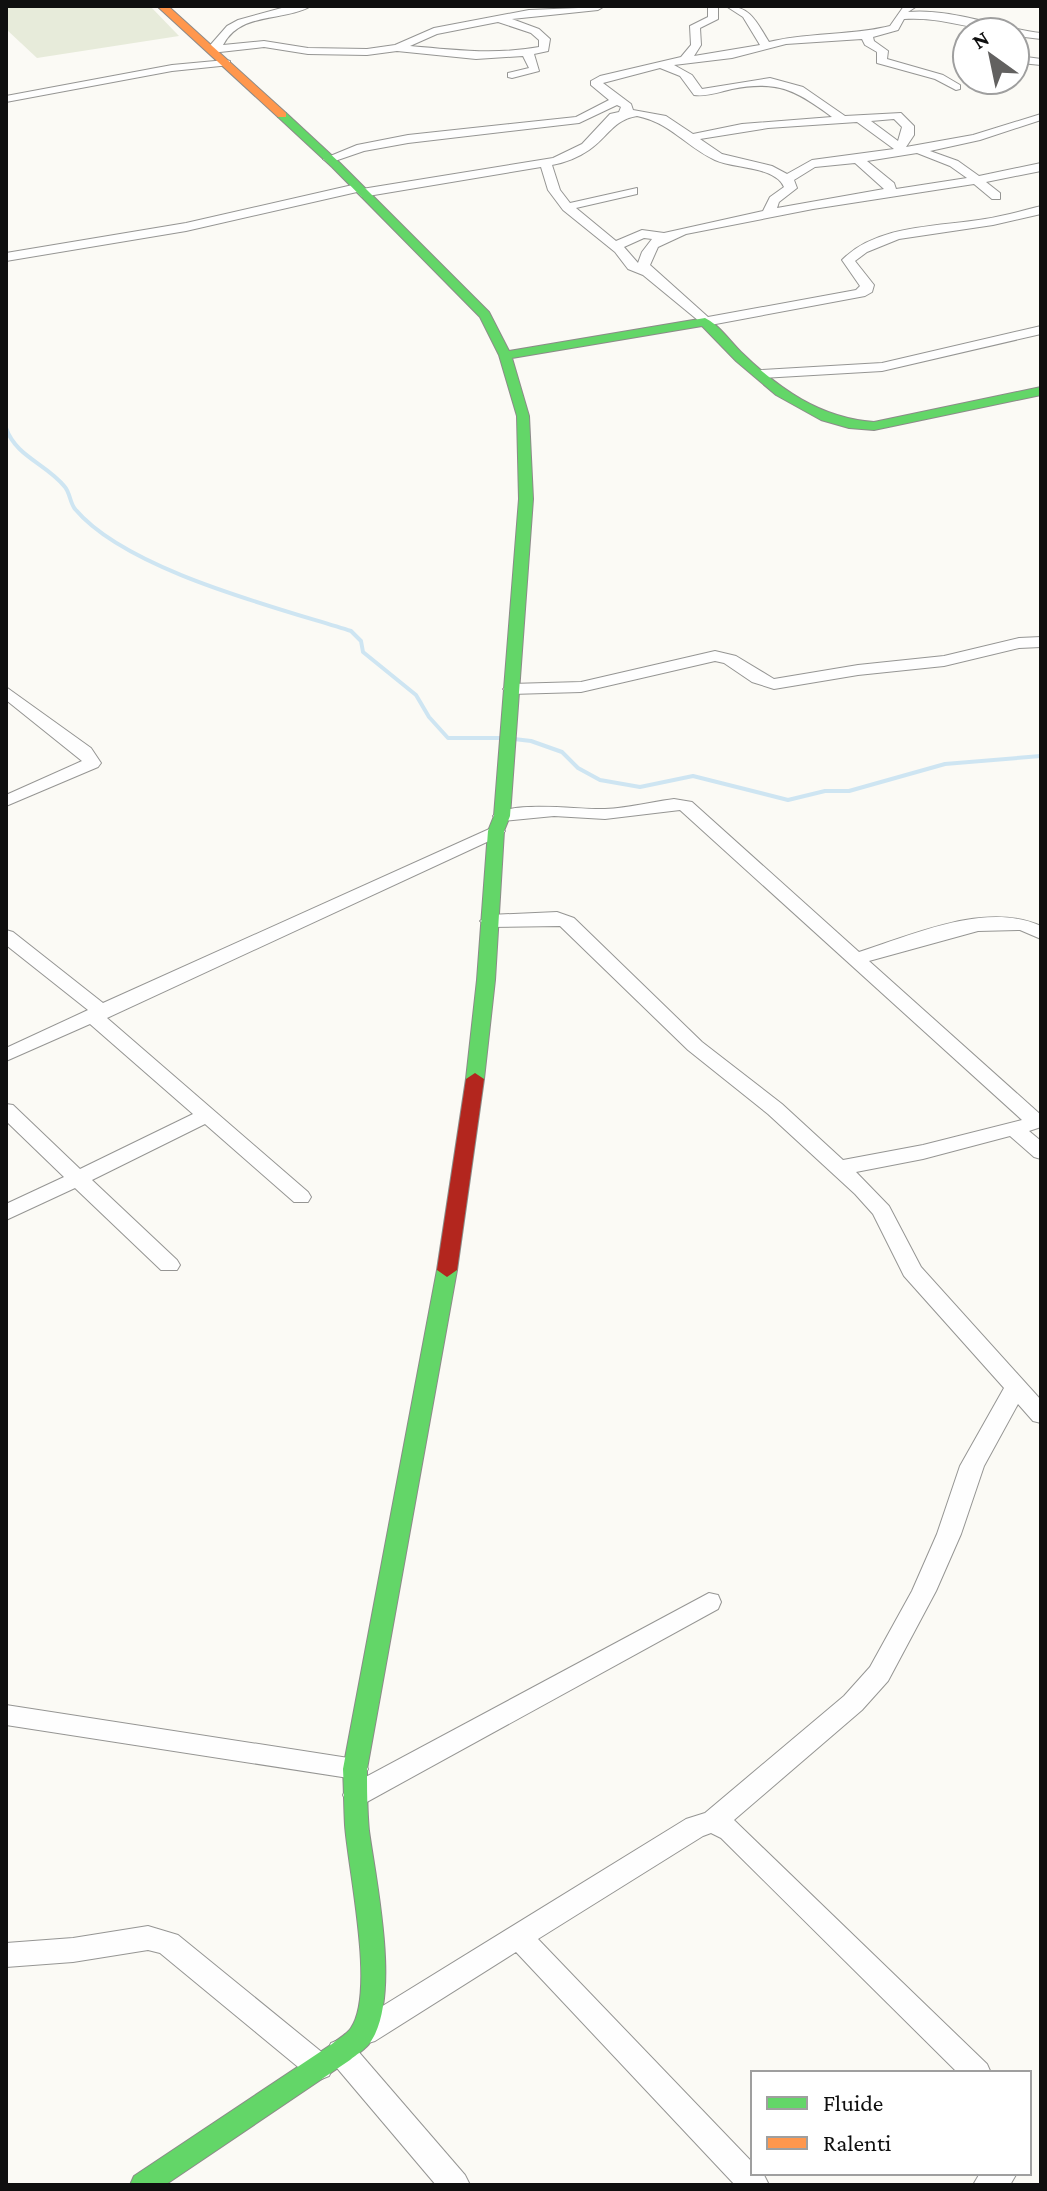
<svg xmlns="http://www.w3.org/2000/svg" width="1047" height="2191" viewBox="0 0 1047 2191" font-family="'Crimson Pro',serif">
	<style>
		.cemetery { fill: #e7ebda }
		.lines { fill: none; stroke-linecap: round; stroke-linejoin: round }
		.stream { stroke: #cee5f2; stroke-width: 4 }
		.street-casing { stroke: #959593; stroke-width: 2 }
		.fast-casing { stroke: #8c8b89; stroke-width: 2 }
		.slow-casing { stroke: #8c8b89; stroke-width: 2 }
		.jam-casing { stroke: #8c8b89; stroke-width: 2 }
		.street { fill: #fefefe; fill-rule: evenodd }
		.fast { fill: #63d668; fill-rule: evenodd }
		.slow { fill: #ff974d; fill-rule: evenodd }
		.jam { fill: #b3261e; fill-rule: evenodd }
	</style>
	<rect width="100%" height="100%" fill="#fbfaf5"/>
	<polygon class="cemetery" points="6,6 150,6 179,36 37,58 6,29"/>
	<g class="lines">
		<g class="stream">
			<polyline points="6,418 6,422"/>
			<path d="M6,428C16,457 47,464 65,487C70,493 70,503 75,509C126,570 275,607 351,631L361,641L363,652L416,695L429,717L448,738H501"/>
			<polyline points="514,739 531,741 562,752 578,768 600,780 640,787 693,776 788,800 825,791 849,791 945,764 1041,756"/>
		</g>
		<defs>
			<g id="street">
				<path d="M289,6H311C284,22 241,11 223,45L264,41L308,48L367,49L395,45L434,28L529,10L603,7L598,10L512,19L539,29L550,39L548,51L534,54L539,71L512,78L508,77V73L529,68L523,56L476,59L397,51L367,55L308,54L264,47L211,53L206,50L227,26L238,20ZM498,22L531,33L539,40V47C495,55 454,50 410,46L437,34Z"/>
				<path d="M708,6H718V19L700,28L701,45L694,56L760,45L743,17L726,6C751,6 757,23 769,42C809,32 850,36 890,26L904,6H917L908,12C951,8 998,28 1041,33V39L1015,36V32C977,32 942,16 904,19L898,30L873,37L874,41L888,51L887,59L943,75L960,85V89L956,90L935,79L877,63V52L865,45L862,39L786,44L732,58L674,65L692,75L702,89L770,78L803,87L845,116L901,113L914,126V135L906,147L973,135L1041,114V120L980,140L930,151L958,161L979,176L1041,163V171L986,182L1000,193V199H992L974,184L813,209L686,234L658,247L650,265L708,317L856,290L860,286L842,260C877,224 939,227 985,219C1004,216 1022,211 1041,206V214L993,225L899,239L867,252L855,261L874,285L872,292L865,296L705,326L643,275L628,269L615,252L563,210L548,190L541,167L362,197L357,192L186,231L6,261V253L186,223L357,184L362,189L553,158L582,144L610,114L619,112L621,107L617,105L579,123L408,143L364,151L329,163L323,159L357,145L408,135L576,117L609,100L591,85V81L600,76L681,57L691,45L690,26L708,17ZM660,68L680,76L694,95C706,97 719,92 732,89C777,80 796,90 832,117L742,124L693,134L666,116L633,110L631,104L603,83ZM637,116C671,123 685,146 715,160C734,169 775,166 784,187L770,197L763,211L664,233L642,230L616,241L576,208L637,194V188L570,203L560,190L552,165C564,163 579,157 589,150C608,137 613,120 637,116ZM894,119L902,127L898,141L871,121ZM857,122L894,149L812,160L787,174L772,166L722,154L700,139L768,128ZM917,153L950,166L967,178L896,189L894,183L867,161ZM855,163L884,189L777,208L779,202L797,188L794,180L815,167ZM644,238L652,239L642,252L638,263L624,247Z"/>
				<polygon points="1019,56 1041,59 1041,65 1021,63 1015,65 1015,57"/>
				<polygon points="226,60 230,61 230,65 172,71 6,102 6,96 172,65"/>
				<polygon points="1041,326 1041,334 882,371 760,378 753,374 760,370 882,363"/>
				<polygon points="1041,637 1041,647 1019,648 944,666 858,675 774,689 752,682 724,663 715,661 581,692 511,694 503,689 511,684 581,682 715,651 736,656 774,679 858,665 944,656 1019,638"/>
				<polygon points="6,687 91,748 101,763 98,767 6,806 6,795 82,761 6,700"/>
				<path d="M674,799L692,802L859,952C913,935 986,901 1041,926V939L1020,930L978,931L869,961L1041,1115V1127L1029,1131L1041,1141V1159L1034,1157L1010,1136L923,1159L856,1172L889,1206L921,1267L1041,1400V1423L1033,1421L1018,1404L984,1466L961,1534L936,1591L888,1681L862,1710L734,1820L987,2064L991,2073H958L721,1838L711,1833L703,1836L538,1939L753,2163V2173L764,2175L769,2185H735L516,1952L375,2041L365,2044L355,2041L351,2032L355,2023L686,1819L705,1813L844,1696L870,1667L912,1591L937,1534L960,1466L1004,1388L904,1276L873,1214L855,1194L768,1114L688,1050L560,926L489,927L480,921L489,915L557,912L574,918L702,1042L782,1104L843,1160L923,1145L1022,1120L680,810L605,819L554,816L502,821L493,816C510,800 581,810 605,809C628,808 651,802 674,799Z"/>
				<polygon points="496,826 505,831 502,835 107,1018 308,1192 311,1197 308,1202 294,1202 205,1124 92,1180 177,1260 180,1265 177,1270 161,1270 75,1188 6,1220 6,1204 64,1177 6,1121 6,1104 13,1105 80,1169 193,1114 90,1024 6,1061 6,1048 88,1010 6,945 6,930 13,932 103,1003"/>
				<polygon points="709,1593 718,1595 721,1602 718,1609 365,1803 356,1806 347,1803 343,1795 347,1787"/>
				<polygon points="6,1705 355,1759 364,1762 368,1769 364,1776 355,1779 6,1725"/>
				<polygon points="148,1926 178,1935 329,2058 333,2067 329,2076 319,2080 309,2076 160,1953 148,1950 73,1962 6,1967 6,1943 73,1938"/>
				<polygon points="341,2039 351,2043 465,2175 470,2185 436,2185 331,2061 327,2052 331,2043"/>
				<polygon points="980,2173 1017,2173 1010,2185 973,2185"/>
			</g>
			<g id="fast">
				<path d="M278,113H286L340,163L489,312L509,351L705,318C718,324 730,341 741,352C779,389 820,418 874,422L1041,387V395L874,430L849,428L821,420L776,395L736,361L702,326L512,358L529,416L533,499L510,816L504,831L495,980L484,1079L475,1085L466,1079L477,980L488,831L494,816L519,499L517,416L499,355L480,317L332,167L278,117Z"/>
				<path d="M447,1263L457,1270L367,1769C367,1789 367,1811 369,1831C376,1882 402,2001 369,2044C364,2050 356,2055 350,2060L165,2185H130L134,2176L332,2044C338,2039 347,2034 351,2028C376,1992 348,1869 345,1825C344,1806 344,1788 343,1769L437,1270Z"/>
			</g>
			<polygon id="slow" points="157,6 168,6 286,113 286,117 278,117"/>
			<polygon id="jam" points="475,1073 484,1079 457,1270 447,1277 437,1270 466,1079"/>
		</defs>
		<use href="#street" class="street-casing"/>
		<use href="#fast" class="fast-casing"/>
		<use href="#slow" class="slow-casing"/>
		<use href="#jam" class="jam-casing"/>
		<use href="#street" class="street"/>
		<use href="#fast" class="fast"/>
		<use href="#slow" class="slow"/>
		<use href="#jam" class="jam"/>
	</g>
	<rect width="1047" height="2191" fill="none" stroke="#0f0f0f" stroke-width="16"/>
	<rect x="751" y="2071" width="280" height="104" fill="#ffffff" stroke="#9f9f9f" stroke-width="2"/>
	<rect x="767" y="2097" width="40" height="12" fill="#63d668" stroke="#9f9f9f" stroke-width="2"/>
	<text x="823" y="2111" font-size="24" fill="#0f0f0f">Fluide</text>
	<rect x="767" y="2137" width="40" height="12" fill="#ff974d" stroke="#9f9f9f" stroke-width="2"/>
	<text x="823" y="2151" font-size="24" fill="#0f0f0f">Ralenti</text>
	<g transform="translate(991 56) rotate(327)"><circle r="38" fill="#ffffff" stroke="#9f9f9f" stroke-width="2"/>
	<path d="M0-6L14 30L0 20L-14 30Z" fill="#626160"/>
	<text y="-12" font-size="22" font-weight="bold" text-anchor="middle" fill="#0f0f0f">N</text>
	</g>
</svg>
